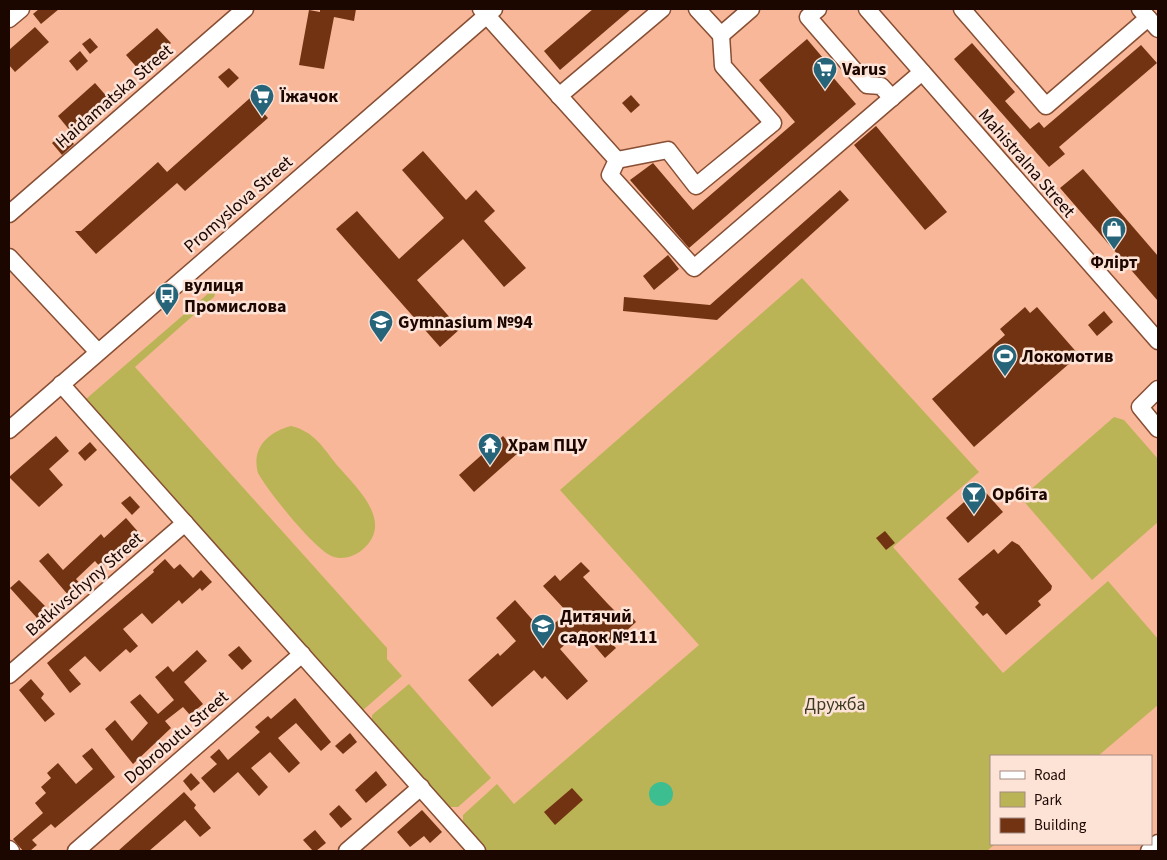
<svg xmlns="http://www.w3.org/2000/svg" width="1167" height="860" viewBox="0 0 1167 860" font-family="'Source Sans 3',sans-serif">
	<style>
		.green { fill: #bbb456 }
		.water { fill: #3dbe91 }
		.building { fill: #713312 }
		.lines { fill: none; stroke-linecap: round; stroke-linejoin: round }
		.minor-casing { stroke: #874e33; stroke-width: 19 }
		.minor { stroke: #fff; stroke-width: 16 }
		.labels { text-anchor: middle; stroke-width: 5; stroke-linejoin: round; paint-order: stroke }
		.poi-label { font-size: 18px; font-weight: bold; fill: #1b0600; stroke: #fde2d6; text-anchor: start }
		.street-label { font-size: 18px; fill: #1b0600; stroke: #fde2d6 }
		.park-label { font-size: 18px; fill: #3c3b22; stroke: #fde2d6 }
	</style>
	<rect width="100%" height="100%" fill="#f8b799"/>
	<g class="green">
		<polygon points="802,278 979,472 893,547 1003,673 1108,581 1158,639 1158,705 1098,756 991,756 991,844 995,844 987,851 487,851 463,824 463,815 497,784 514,804 699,645 560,490"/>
		<polygon points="218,285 214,297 135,367 387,648 387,659 402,676 362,711 86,399"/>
		<polygon points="1114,417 1124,420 1158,459 1158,522 1092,580 1021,498"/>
		<path d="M291,426C313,431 323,447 336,464C355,486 396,522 362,550C355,556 343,560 334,557C317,553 267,490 258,473C251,448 268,432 291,426Z"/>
		<polygon points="409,684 491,778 458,807 447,807 372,724 372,715"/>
	</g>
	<circle class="water" cx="661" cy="794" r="12"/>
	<g class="building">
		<polygon points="39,9 59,9 41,24 33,14"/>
		<polygon points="320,9 356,9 354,21 334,17 324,69 299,65 309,10 320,12"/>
		<polygon points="593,9 631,9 560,70 544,51"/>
		<polygon points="35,27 49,42 15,72 9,65 9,50"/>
		<polygon points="157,28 171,43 139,70 126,55"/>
		<polygon points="90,38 98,47 90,54 82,44"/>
		<polygon points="807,39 823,58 819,61 856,104 689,248 630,180 653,163 693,210 795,122 759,80"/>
		<polygon points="972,43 1015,92 1005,101 1030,129 1039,122 1044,128 1141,45 1157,63 1059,147 1065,154 1049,167 954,59"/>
		<polygon points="80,51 88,61 77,71 69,61"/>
		<polygon points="229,68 239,78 228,88 218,77"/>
		<polygon points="95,83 109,99 71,132 58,116"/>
		<polygon points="631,95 640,105 631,113 622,103"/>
		<polygon points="250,98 268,118 185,191 177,183 96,254 75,231 81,231 158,162 167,172"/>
		<polygon points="876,126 947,212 925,230 854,145"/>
		<polygon points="64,133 74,144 62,155 52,143"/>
		<polygon points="423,151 466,200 476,190 495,211 484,221 526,268 504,287 463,239 417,280 460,329 440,347 336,229 357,211 399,259 444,218 402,170"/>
		<polygon points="1083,169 1158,256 1158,301 1060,188"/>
		<polygon points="840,190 849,200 717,320 623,311 624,297 710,305"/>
		<polygon points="668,255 679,269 654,290 643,276"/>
		<polygon points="1025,307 1030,313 1037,307 1079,355 974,447 932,399 1005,335 1000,329"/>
		<polygon points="1104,311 1113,322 1097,336 1088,325"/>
		<polygon points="56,436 69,451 49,469 63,485 39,507 9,477"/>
		<polygon points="503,436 518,453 474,492 459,475"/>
		<polygon points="90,442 97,450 85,461 78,453"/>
		<polygon points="981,487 1003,512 968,543 946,518"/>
		<polygon points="130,496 140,507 132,515 121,503"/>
		<polygon points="126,518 140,534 101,568 95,561 76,579 81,585 69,596 39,561 48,553 63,570 101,534 104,538"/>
		<polygon points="885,531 895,543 886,550 876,538"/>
		<polygon points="1012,541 1019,545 1052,586 1051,590 1038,601 1041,605 1006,635 987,613 983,616 975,607 979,603 958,579 994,549 998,554"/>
		<polygon points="165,559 174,569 180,564 193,578 201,570 212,582 202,591 200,588 182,604 179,600 152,624 142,613 123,629 138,646 130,653 126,649 100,672 85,656 69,670 81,684 70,693 47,663 154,572 153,570"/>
		<polygon points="581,562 590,571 583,577 607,603 620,616 626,610 636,622 612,644 616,648 605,658 581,630 560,649 588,681 567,700 545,676 542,679 534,670 492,707 468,680 498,653 500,656 516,641 496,618 515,600 544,633 567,612 543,586 555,575 560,581"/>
		<polygon points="19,580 48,609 37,618 10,588"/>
		<polygon points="239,646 252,661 242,670 228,655"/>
		<polygon points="197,650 207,661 184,682 203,704 190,715 183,707 165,721 171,728 133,764 105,729 115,720 132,741 148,723 130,702 140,694 158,714 174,700 155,677 168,666 173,672"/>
		<polygon points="31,679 44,694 41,698 55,714 45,722 19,690"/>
		<polygon points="295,698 331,742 321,751 296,723 278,738 300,763 289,773 270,752 251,768 268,787 259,796 238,772 214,793 201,778 217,764 210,757 219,749 228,760 260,732 255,727 268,716 271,719"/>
		<polygon points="350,733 357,742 343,754 335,746"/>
		<polygon points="92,748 115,777 55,828 51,824 32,840 37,845 30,851 23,851 13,839 43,813 35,803 46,793 41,787 51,778 47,773 58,763 76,784 93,769 82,756"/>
		<polygon points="376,771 387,785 366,803 355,790"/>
		<polygon points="191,773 200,783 191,791 183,781"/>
		<polygon points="572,788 583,800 555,825 544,812"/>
		<polygon points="184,792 196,805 194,808 211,828 200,837 185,820 149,851 118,851"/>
		<polygon points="339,805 352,819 341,828 329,814"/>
		<polygon points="422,810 442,832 430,843 424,836 410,847 397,832"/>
		<polygon points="315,830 326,843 316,851 313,851 303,840"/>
	</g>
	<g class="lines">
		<defs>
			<g id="minor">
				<polyline points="481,9 617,160 610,175 694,268 922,72"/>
				<polyline points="697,9 721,35 751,9"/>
				<polyline points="818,9 808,17 867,85 881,86 892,98"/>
				<polyline points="867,9 1158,341"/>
				<polyline points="962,9 1046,106 1148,18"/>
				<polyline points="1140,9 1158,29"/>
				<polyline points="9,19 21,9"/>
				<polyline points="559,96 662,9"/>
				<polyline points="617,160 668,150 696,186 773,123 723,66 721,35"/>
				<polyline points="9,214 245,9"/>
				<polyline points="9,257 98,352"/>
				<polyline points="61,384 477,851"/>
				<polyline points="1158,389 1140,407 1158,429"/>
				<polyline points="9,430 494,9"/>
				<polyline points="9,675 185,523"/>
				<polyline points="9,849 11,851"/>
				<polyline points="76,851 302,654"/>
				<polyline points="347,851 421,787"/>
				<polyline points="1149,851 1158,843"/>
			</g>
		</defs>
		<use href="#minor" class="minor-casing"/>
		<use href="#minor" class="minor"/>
	</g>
	<defs>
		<symbol id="supermarket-pin" viewBox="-11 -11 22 30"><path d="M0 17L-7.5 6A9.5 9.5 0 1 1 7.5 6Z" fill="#26647a" stroke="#fde2d6"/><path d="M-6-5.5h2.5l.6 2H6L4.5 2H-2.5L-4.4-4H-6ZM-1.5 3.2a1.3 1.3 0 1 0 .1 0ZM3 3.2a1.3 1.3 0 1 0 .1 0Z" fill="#fff"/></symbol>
		<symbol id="shop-pin" viewBox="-11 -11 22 30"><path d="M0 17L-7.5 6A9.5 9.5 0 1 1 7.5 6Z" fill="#26647a" stroke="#fde2d6"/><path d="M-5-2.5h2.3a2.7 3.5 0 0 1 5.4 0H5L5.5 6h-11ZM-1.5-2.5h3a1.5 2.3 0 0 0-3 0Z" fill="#fff"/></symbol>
		<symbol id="bus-pin" viewBox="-11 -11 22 30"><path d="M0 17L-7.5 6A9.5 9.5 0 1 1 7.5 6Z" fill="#26647a" stroke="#fde2d6"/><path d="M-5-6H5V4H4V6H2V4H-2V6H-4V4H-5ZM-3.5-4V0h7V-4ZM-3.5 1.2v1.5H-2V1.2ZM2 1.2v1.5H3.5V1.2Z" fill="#fff"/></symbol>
		<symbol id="school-pin" viewBox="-11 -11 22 30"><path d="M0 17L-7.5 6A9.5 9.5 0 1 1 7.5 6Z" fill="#26647a" stroke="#fde2d6"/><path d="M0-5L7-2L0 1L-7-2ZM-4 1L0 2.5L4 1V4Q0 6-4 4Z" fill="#fff"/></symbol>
		<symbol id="stadium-pin" viewBox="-11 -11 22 30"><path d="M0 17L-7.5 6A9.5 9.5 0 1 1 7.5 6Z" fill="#26647a" stroke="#fde2d6"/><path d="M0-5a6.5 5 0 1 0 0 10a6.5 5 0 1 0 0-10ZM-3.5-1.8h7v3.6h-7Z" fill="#fff"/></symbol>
		<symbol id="temple-pin" viewBox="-11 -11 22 30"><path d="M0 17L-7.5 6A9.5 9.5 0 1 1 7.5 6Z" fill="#26647a" stroke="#fde2d6"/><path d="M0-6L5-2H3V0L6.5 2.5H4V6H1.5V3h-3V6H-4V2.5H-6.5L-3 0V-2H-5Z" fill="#fff"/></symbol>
		<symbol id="bar-pin" viewBox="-11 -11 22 30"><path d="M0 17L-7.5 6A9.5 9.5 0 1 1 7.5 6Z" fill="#26647a" stroke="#fde2d6"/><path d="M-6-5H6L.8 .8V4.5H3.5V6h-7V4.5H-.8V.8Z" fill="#fff"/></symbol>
	</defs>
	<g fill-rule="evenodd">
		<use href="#supermarket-pin" x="811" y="55" width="28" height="38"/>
		<use href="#supermarket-pin" x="248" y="82" width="28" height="38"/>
		<use href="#shop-pin" x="1100" y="215" width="28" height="38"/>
		<use href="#bus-pin" x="153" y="281" width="28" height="38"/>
		<use href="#school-pin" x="367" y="308" width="28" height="38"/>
		<use href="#stadium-pin" x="991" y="342" width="28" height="38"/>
		<use href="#temple-pin" x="476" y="431" width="28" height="38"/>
		<use href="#bar-pin" x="960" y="480" width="28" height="38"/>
		<use href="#school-pin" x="529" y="612" width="28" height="38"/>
	</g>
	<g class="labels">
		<g class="poi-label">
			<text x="842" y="75">Varus</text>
			<text x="280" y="102">Їжачок</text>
			<text x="1114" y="268" text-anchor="middle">Флірт</text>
			<text x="184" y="291">вулиця<tspan x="184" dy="21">Промислова</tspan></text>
			<text x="398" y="328">Gymnasium №94</text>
			<text x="1022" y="362">Локомотив</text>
			<text x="508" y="451">Храм ПЦУ</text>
			<text x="992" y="500">Орбіта</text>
			<text x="560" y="622">Дитячий<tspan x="560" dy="21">садок №111</tspan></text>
		</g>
		<g class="street-label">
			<text transform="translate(114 96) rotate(-41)" y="6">Haidamatska Street</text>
			<text transform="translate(1027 163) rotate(49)" y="6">Mahistralna Street</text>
			<text transform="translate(238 204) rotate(-41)" y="6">Promyslova Street</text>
			<text transform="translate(84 584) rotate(-41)" y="6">Batkivschyny Street</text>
			<text transform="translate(176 737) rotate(-41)" y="6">Dobrobutu Street</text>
		</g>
		<g class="park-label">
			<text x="835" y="710">Дружба</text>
		</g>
	</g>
	<rect width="1167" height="860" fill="none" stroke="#1b0600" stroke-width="20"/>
	<rect x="990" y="755" width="162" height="90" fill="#fde2d6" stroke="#a38a80"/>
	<rect x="1000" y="771" width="25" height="8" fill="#ffffff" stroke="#a38a80"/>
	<text x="1034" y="780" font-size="15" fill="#1b0600">Road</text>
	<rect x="1000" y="792" width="25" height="15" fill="#bbb456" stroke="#a38a80"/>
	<text x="1034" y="805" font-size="15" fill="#1b0600">Park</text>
	<rect x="1000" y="818" width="25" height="15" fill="#713312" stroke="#a38a80"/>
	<text x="1034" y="830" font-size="15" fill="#1b0600">Building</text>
</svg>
